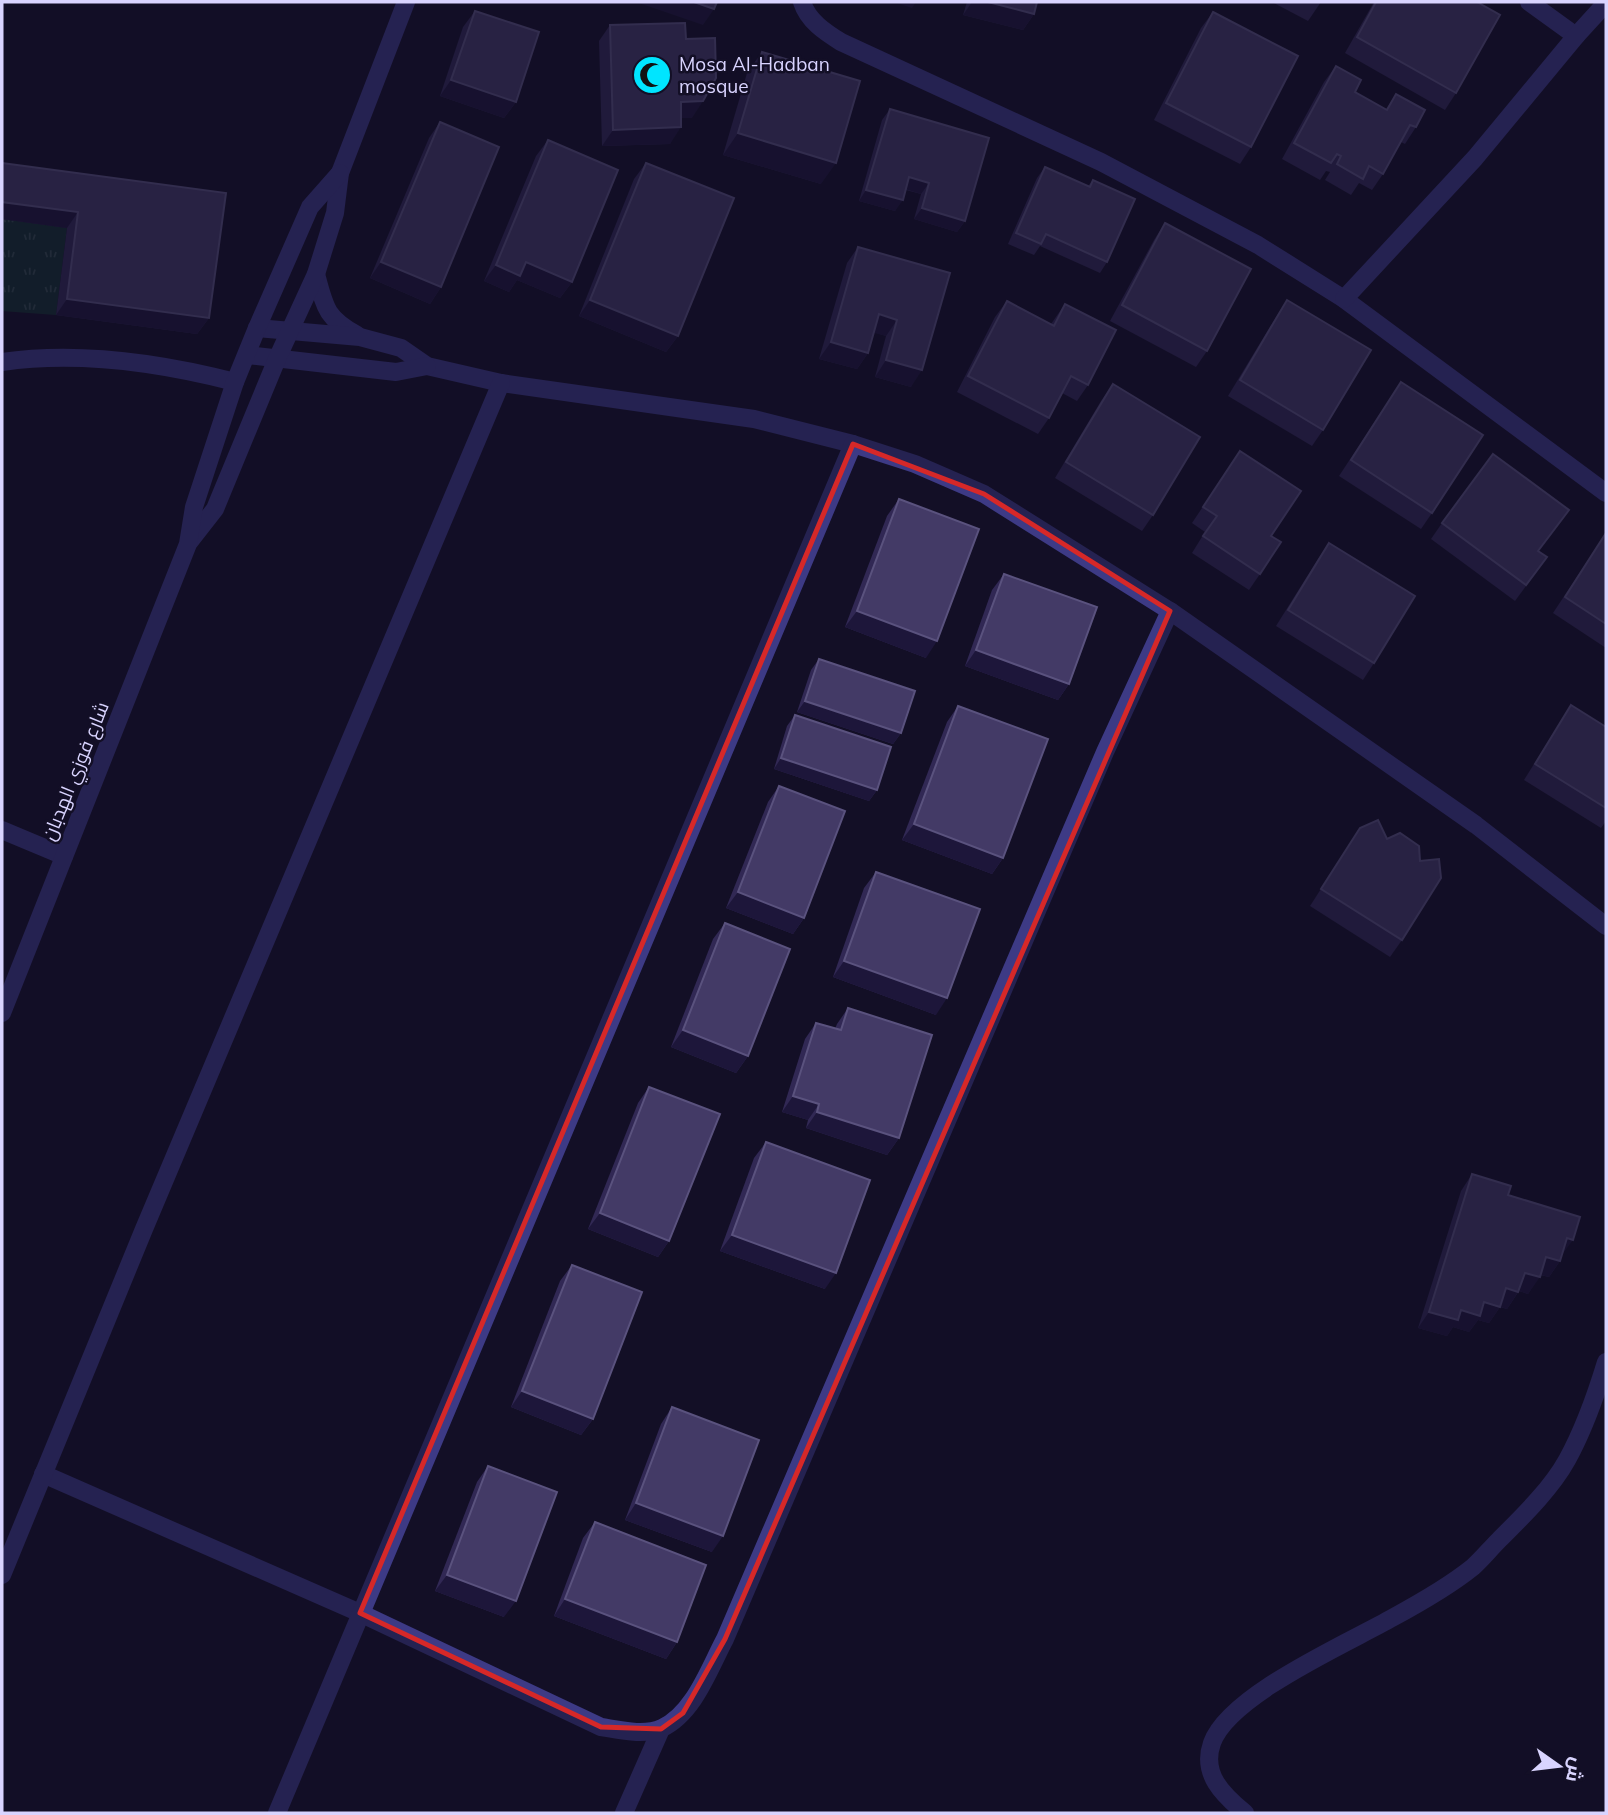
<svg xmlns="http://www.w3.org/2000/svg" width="1608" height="1815" viewBox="0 0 1608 1815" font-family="Mulish,Cairo,sans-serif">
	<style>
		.park { fill: url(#park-tufts) }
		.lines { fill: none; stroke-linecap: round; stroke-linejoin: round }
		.street { stroke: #3d3a85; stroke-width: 18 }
		.wall { fill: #312854 }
		.shaded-wall { fill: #1d163a }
		.building { fill: #433a66; stroke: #5a527e; stroke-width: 2 }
		.marked { fill: none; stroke: #d62828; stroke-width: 5; stroke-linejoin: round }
		.labels { text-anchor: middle; stroke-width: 5; stroke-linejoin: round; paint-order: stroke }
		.poi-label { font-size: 19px; fill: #d9d4ff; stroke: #130f26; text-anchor: start }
		.street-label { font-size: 19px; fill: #d9d4ff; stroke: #130f26 }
	</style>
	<defs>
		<pattern id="park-tufts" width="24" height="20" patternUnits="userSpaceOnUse" patternTransform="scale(1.75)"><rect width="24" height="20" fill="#12302f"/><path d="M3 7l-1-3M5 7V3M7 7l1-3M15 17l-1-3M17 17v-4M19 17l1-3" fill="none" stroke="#344d4e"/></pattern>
	</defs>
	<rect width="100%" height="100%" fill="#130f26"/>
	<polygon class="park" points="2,219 67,228 56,315 2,311"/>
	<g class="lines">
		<g class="street">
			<path d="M802,2C808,21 825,32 841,42L1101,162L1258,245L1344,299L1606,493"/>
			<polyline points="1529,2 1576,36"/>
			<path d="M316,274C325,308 326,318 357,335"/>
			<polyline points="1344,299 1475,158 1576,36 1606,3"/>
			<polyline points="257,328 360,337 401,348 427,366 501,383 754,419 853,444 915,464 984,494 1170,611 1476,825 1606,926"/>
			<polyline points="247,355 396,372 427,366"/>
			<path d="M2,362C78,351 161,363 235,382"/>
			<polyline points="190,541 215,509 277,359 316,274 335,213 340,173 406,2"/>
			<polyline points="2,830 64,856"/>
			<polyline points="2,1013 188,544 194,507 235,382 257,328 310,207 340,173"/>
			<path d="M43,1474L360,1613L601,1727C620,1730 644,1736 662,1728C694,1713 709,1669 725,1639L1105,752L1170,611"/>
			<polyline points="2,1575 144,1229 501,383"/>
			<polyline points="277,1813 853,444"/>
			<polyline points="624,1813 661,1729"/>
			<path d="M1245,1813C1223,1795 1201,1774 1212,1743C1229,1695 1348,1643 1392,1618C1416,1605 1452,1584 1473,1567C1482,1559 1490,1549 1499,1540C1522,1517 1551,1489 1567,1460C1584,1429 1596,1395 1606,1362"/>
		</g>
	</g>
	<g class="wall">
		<polygon points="967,2 1037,2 1034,14 1023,30 963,15"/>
		<polygon points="1272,2 1321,2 1308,21"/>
		<polygon points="1374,2 1477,2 1456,93 1445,110 1345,53"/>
		<polygon points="475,11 516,102 504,118 440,96 463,27"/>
		<polygon points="1213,12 1251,147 1240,164 1154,120 1201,28"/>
		<polygon points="610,25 686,39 692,118 681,118 670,144 602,146 599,41"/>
		<polygon points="762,52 821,184 723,155 747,73"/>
		<polygon points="1336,66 1355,92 1386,109 1396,94 1416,127 1405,144 1401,142 1383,174 1372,190 1359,183 1351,195 1325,180 1330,172 1326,171 1320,180 1282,159 1324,82"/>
		<polygon points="890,109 965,221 957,232 914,219 921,194 906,190 895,211 859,201 882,120"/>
		<polygon points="440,122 441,287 430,304 370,278 429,138"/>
		<polygon points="548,140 572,282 560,298 517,280 509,292 484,281 536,156"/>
		<polygon points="2,163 226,193 209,318 197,334 56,315 67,228 2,219"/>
		<polygon points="646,163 678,336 666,352 579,316 634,179"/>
		<polygon points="1045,167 1088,186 1093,180 1107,262 1100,273 1040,246 1034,255 1008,244 1037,178"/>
		<polygon points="1165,223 1207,351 1196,367 1110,321 1154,240"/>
		<polygon points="858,247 950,273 911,387 875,377 886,336 874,332 868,353 857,369 819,359 847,263"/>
		<polygon points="1287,300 1323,430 1312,446 1228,396 1276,317"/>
		<polygon points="1007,301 1051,324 1065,304 1088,385 1077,401 1062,393 1049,418 1038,434 957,392 995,317"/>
		<polygon points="1401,382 1432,513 1421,529 1339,476"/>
		<polygon points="1113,384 1153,515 1142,531 1055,478 1101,401"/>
		<polygon points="1240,451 1271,536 1260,574 1249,590 1192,553 1205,532 1192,523"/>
		<polygon points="899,499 926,658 845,627 887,516"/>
		<polygon points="1442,523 1539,551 1547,557 1515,601 1431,539"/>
		<polygon points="1606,533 1606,648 1553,613"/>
		<polygon points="1329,543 1374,663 1363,680 1276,626 1318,559"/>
		<polygon points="1004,574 1069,684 1058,700 965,666 992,590"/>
		<polygon points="819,659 901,733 893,744 797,712 811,670"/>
		<polygon points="1571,705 1606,727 1606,821 1601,828 1524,780"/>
		<polygon points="958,706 1003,858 992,874 902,840 947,722"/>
		<polygon points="795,715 877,790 869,801 774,769 787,726"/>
		<polygon points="779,786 804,918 793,934 726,908 768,802"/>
		<polygon points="1360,828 1402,940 1390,957 1310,906"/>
		<polygon points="876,872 936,1015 833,977 864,888"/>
		<polygon points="725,923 748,1056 736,1073 671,1047 713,939"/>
		<polygon points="848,1008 899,1138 887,1155 806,1128 808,1120 782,1112 805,1039 816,1023 835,1029 837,1024"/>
		<polygon points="649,1087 669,1241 658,1257 588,1229 638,1103"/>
		<polygon points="766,1142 825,1289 720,1251 754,1158"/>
		<polygon points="1472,1174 1508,1195 1562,1256 1560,1261 1549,1277 1540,1275 1528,1294 1519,1291 1507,1309 1500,1307 1489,1323 1478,1320 1469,1332 1453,1327 1447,1336 1418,1328 1461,1191"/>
		<polygon points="572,1265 593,1419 581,1435 511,1407 560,1281"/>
		<polygon points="672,1407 712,1552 625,1520 661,1424"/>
		<polygon points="488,1466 504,1617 435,1591 477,1482"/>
		<polygon points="595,1522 677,1642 666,1659 554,1616 583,1538"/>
	</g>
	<g class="shaded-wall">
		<polygon points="636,2 694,2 714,9 703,25"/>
		<polygon points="894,2 916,2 912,8"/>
		<polygon points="972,2 988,2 1034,14 1023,30 963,15"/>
		<polygon points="451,80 516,102 504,118 440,96"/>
		<polygon points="703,101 692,118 669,118 681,102"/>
		<polygon points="681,127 670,144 602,146 613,130"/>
		<polygon points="738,133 836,163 821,184 723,155"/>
		<polygon points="909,177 929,183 921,194 902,188"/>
		<polygon points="866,190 903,200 895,211 859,201"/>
		<polygon points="2,202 78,212 67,228 2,219"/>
		<polygon points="922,208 965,221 957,232 914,219"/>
		<polygon points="381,262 441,287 430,304 370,278"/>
		<polygon points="526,262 572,282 560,298 517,280 509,292 484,281 496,265"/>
		<polygon points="67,299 209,318 197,334 56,315"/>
		<polygon points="590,300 678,336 666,352 579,316"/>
		<polygon points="879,314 897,320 886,336 867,331"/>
		<polygon points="831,342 868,353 857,369 819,359"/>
		<polygon points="886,360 922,370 911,387 875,377"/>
		<polygon points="857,611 937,641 926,658 845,627"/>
		<polygon points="976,650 1069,684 1058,700 965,666"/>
		<polygon points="805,701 901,733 893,744 797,712"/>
		<polygon points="781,758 877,790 869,801 774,769"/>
		<polygon points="914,824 1003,858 992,874 902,840"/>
		<polygon points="738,892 804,918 793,934 726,908"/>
		<polygon points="844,961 947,998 936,1015 833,977"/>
		<polygon points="683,1030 748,1056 736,1073 671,1047"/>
		<polygon points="793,1096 819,1104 808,1120 782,1112"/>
		<polygon points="817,1112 899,1138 887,1155 806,1128"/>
		<polygon points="600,1213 669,1241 658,1257 588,1229"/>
		<polygon points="732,1235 836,1273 825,1289 720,1251"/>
		<polygon points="1567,1238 1573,1240 1561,1256"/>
		<polygon points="1546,1257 1560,1261 1549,1277 1534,1273"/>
		<polygon points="1525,1273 1540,1277 1528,1294 1513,1289"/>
		<polygon points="1506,1288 1518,1292 1507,1309 1495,1305"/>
		<polygon points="1484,1302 1500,1307 1489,1323 1478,1320 1469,1332 1453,1327 1447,1336 1418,1328 1429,1312 1461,1310"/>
		<polygon points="522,1391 593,1419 581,1435 511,1407"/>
		<polygon points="636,1503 723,1536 712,1552 625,1520"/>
		<polygon points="447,1575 516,1601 504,1617 435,1591"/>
		<polygon points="565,1599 677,1642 666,1659 554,1616"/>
	</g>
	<g class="building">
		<polygon points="694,2 717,2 714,9"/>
		<polygon points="988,2 1037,2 1034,14"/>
		<polygon points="1376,2 1477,2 1500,15 1456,93 1357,37"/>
		<polygon points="475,11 539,32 516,102 451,80"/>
		<polygon points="1213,12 1298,56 1251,147 1166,103"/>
		<polygon points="685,23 686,39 715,38 716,78 703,101 681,102 681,127 613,130 610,25"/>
		<polygon points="762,52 860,81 836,163 738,133"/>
		<polygon points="1336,66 1361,80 1355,92 1387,110 1396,94 1425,110 1416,127 1410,125 1383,174 1369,166 1363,179 1337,164 1341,156 1337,154 1331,163 1294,143"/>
		<polygon points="890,109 989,138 965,221 922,208 929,183 909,177 903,200 866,190"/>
		<polygon points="440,122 499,147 441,287 381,262"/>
		<polygon points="548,140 618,170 572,282 526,262 520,276 496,265"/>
		<polygon points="2,163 226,193 209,318 67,299 78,212 2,202"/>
		<polygon points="646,163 734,198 678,336 590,300"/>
		<polygon points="1045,167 1090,187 1093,180 1135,199 1107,262 1046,234 1041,244 1016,233"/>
		<polygon points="1165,223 1251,269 1207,351 1122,305"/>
		<polygon points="858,247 950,273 922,370 886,360 897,320 879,314 868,353 831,342"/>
		<polygon points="1287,300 1371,350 1323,430 1240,380"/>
		<polygon points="1007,301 1054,326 1065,304 1116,330 1088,385 1071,376 1049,418 968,376"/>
		<polygon points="1401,382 1483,435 1432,513 1351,460"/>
		<polygon points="1113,384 1200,437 1153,515 1066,462"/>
		<polygon points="1240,451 1301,491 1271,536 1281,542 1260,574 1203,536 1217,516 1203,507"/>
		<polygon points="1493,454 1569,510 1538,551 1547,557 1526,585 1442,523"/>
		<polygon points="899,499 979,529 937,641 857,611"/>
		<polygon points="1606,533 1606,624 1565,597"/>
		<polygon points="1329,543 1415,596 1374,663 1288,610"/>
		<polygon points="1004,574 1097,607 1069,684 976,650"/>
		<polygon points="819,659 915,691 901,733 805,701"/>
		<polygon points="1571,705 1606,727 1606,808 1535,764"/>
		<polygon points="958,706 1048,739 1003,858 914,824"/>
		<polygon points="795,715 891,747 877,790 781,758"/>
		<polygon points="779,786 845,811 804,918 738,892"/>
		<polygon points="1378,820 1387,839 1400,833 1419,846 1420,861 1439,859 1441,878 1402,940 1321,889 1360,828"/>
		<polygon points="876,872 980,909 947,998 844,961"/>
		<polygon points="725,923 790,949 748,1056 683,1030"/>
		<polygon points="848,1008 932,1035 899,1138 817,1112 819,1104 793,1096 816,1023 841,1030"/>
		<polygon points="649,1087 720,1114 669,1241 600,1213"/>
		<polygon points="766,1142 870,1180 836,1273 732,1235"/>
		<polygon points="1472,1174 1511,1186 1508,1195 1580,1217 1573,1240 1567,1238 1560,1261 1546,1257 1540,1277 1525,1273 1518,1292 1506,1288 1500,1307 1484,1302 1480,1316 1461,1310 1458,1320 1429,1312"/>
		<polygon points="572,1265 642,1292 593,1419 522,1391"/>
		<polygon points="672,1407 759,1440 723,1536 636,1503"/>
		<polygon points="488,1466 557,1492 516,1601 447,1575"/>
		<polygon points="595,1522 706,1565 677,1642 565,1599"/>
	</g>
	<path d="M0 0H1608V1815H0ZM853,444L984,494L1170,611L725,1639L683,1713L661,1729L601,1727L360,1613Z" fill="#130f26" fill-opacity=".55" fill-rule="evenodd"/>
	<path class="marked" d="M853,444L984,494L1170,611L725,1639L683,1713L661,1729L601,1727L360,1613Z"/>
	<defs>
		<symbol id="mosque-disc" viewBox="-11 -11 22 22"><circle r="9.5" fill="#00e5ff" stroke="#130f26"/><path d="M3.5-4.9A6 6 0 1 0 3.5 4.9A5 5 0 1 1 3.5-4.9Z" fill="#111"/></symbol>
	</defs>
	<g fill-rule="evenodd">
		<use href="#mosque-disc" x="630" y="53" width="44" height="44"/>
	</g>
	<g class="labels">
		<g class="poi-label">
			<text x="679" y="71">Mosa Al-Hadban<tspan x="679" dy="22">mosque</tspan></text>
		</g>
		<g class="street-label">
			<text transform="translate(75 771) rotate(-68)" y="7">شارع فوزي الهدبان</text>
		</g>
	</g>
	<rect width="1608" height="1815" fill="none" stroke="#d9d4ff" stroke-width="7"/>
	<g transform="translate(1559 1766) rotate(104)" stroke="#130f26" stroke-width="5" paint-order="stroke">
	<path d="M0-5L12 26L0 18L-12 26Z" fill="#d9d4ff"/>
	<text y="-10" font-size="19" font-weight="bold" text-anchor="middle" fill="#d9d4ff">ش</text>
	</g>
</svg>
